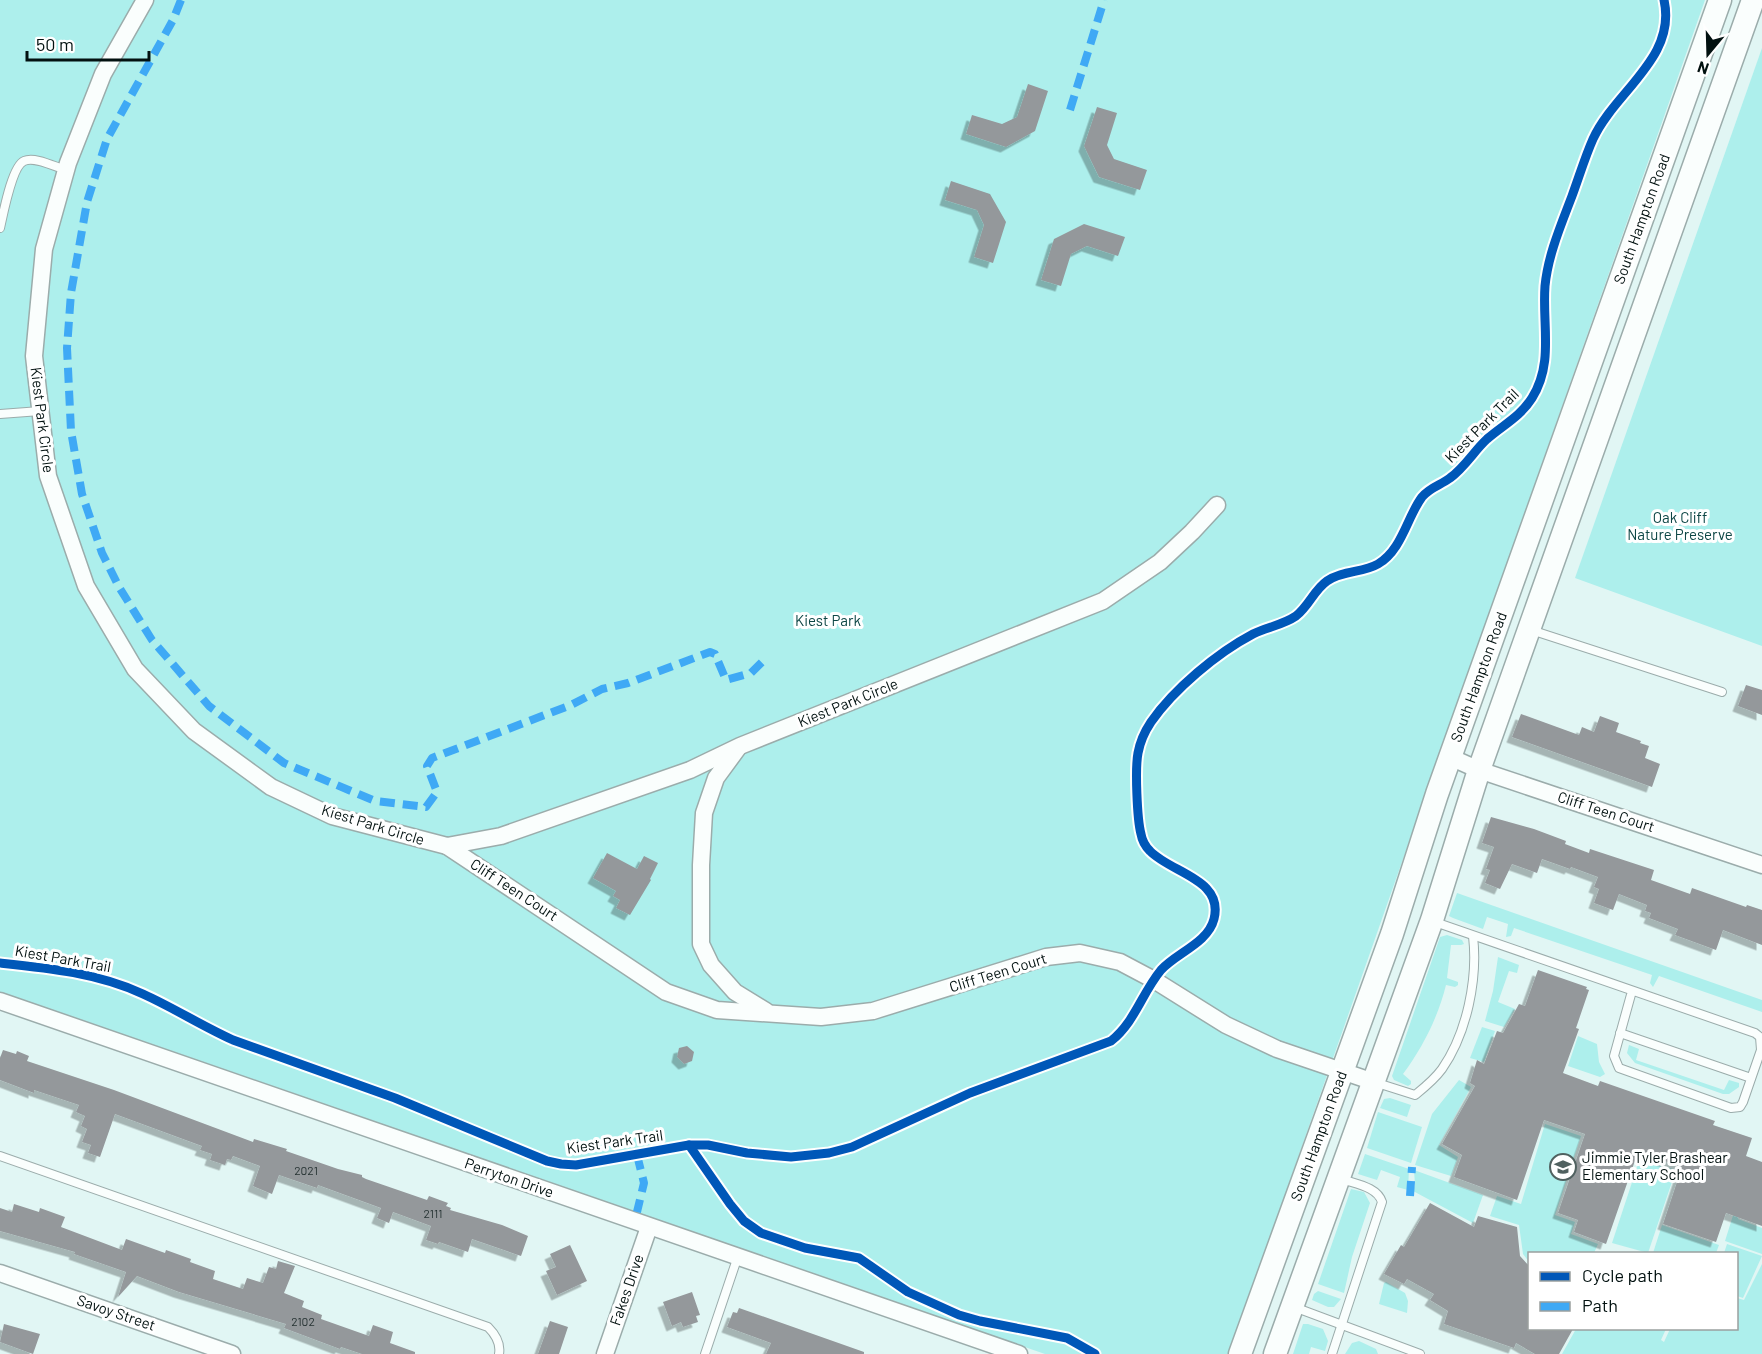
<svg xmlns="http://www.w3.org/2000/svg" width="1762" height="1354" viewBox="0 0 1762 1354" font-family="Barlow,sans-serif">
	<style>
		.green { fill: #adefec }
		.building { fill: #94989b; filter: url(#shadow) }
		.lines { fill: none; stroke-linecap: round; stroke-linejoin: round }
		.service-casing { stroke: #9bacab; stroke-width: 10 }
		.minor-casing { stroke: #9bacab; stroke-width: 19 }
		.secondary-casing { stroke: #9bacab; stroke-width: 25 }
		.service { stroke: #fafefd; stroke-width: 8 }
		.minor { stroke: #fafefd; stroke-width: 16 }
		.secondary { stroke: #fafefd; stroke-width: 22 }
		.quiet { stroke: #3fa9f5; stroke-width: 8; stroke-dasharray: 15 8; stroke-linecap: butt }
		.cycleway-casing { stroke: #fff; stroke-width: 13 }
		.cycleway { stroke: #0057b8; stroke-width: 9 }
		.labels { text-anchor: middle; stroke-width: 6; stroke-linejoin: round; paint-order: stroke }
		.number-label { font-size: 12px; fill: #263333 }
		.street-label { font-size: 15px; fill: #021110; stroke: #fff }
		.park-label { font-size: 15px; fill: #0d4645; stroke: #fff }
		.poi-label { font-size: 15px; fill: #021110; stroke: #fff; text-anchor: start }
	</style>
	<defs>
		<filter id="shadow"><feDropShadow dx="-5.5" dy="5.5" stdDeviation="0" flood-color="#0004"/></filter>
	</defs>
	<rect width="100%" height="100%" fill="#e1f6f4"/>
	<g class="green">
		<polygon points="0,0 1705,0 1229,1354 1045,1354 0,993"/>
		<polygon points="1762,48 1762,646 1575,578"/>
		<polygon points="1457,893 1762,1000 1762,1012 1659,976 1653,987 1650,983 1652,975 1514,928 1511,936 1506,937 1508,924 1487,917 1483,929 1453,918 1449,916"/>
		<path d="M1447,935L1462,940L1464,944L1461,945H1451L1447,978L1458,982V985L1455,987L1446,985C1438,1017 1423,1047 1403,1074L1411,1081V1084L1408,1086L1394,1080L1392,1076L1440,937Z"/>
		<polygon points="1498,957 1519,965 1517,973 1509,971 1498,1002 1515,1009 1504,1027 1485,1021 1493,991"/>
		<polygon points="1482,1027 1495,1031 1484,1062 1470,1058"/>
		<polygon points="1578,1036 1597,1044 1599,1062 1605,1074 1600,1077 1568,1066"/>
		<polygon points="1629,1045 1639,1049 1636,1060 1724,1090 1729,1080 1739,1083 1739,1087 1729,1094 1723,1094 1635,1063 1627,1053"/>
		<polygon points="1459,1080 1471,1087 1439,1145 1458,1157 1451,1176 1415,1165 1432,1114"/>
		<polygon points="1390,1098 1411,1105 1407,1117 1380,1108 1384,1099"/>
		<polygon points="1378,1112 1422,1127 1411,1163 1367,1148"/>
		<polygon points="1545,1124 1581,1136 1555,1215 1575,1222 1571,1234 1598,1244 1594,1253 1530,1254 1529,1262 1523,1254 1519,1225 1490,1216 1497,1196 1521,1204"/>
		<polygon points="1365,1154 1409,1169 1408,1190 1397,1187 1400,1177 1381,1170 1377,1180 1358,1174"/>
		<polygon points="1640,1158 1676,1170 1648,1253 1612,1243"/>
		<polygon points="1414,1170 1483,1195 1473,1223 1413,1191 1415,1185"/>
		<polygon points="1351,1189 1364,1192 1370,1203 1352,1257 1344,1293 1318,1284"/>
		<polygon points="1741,1190 1747,1192 1738,1219 1762,1228 1762,1254 1725,1241"/>
		<polygon points="1662,1225 1719,1245 1716,1253 1653,1253"/>
		<polygon points="1727,1244 1762,1256 1743,1298 1737,1296 1736,1254 1724,1253"/>
		<polygon points="1762,1264 1762,1354 1562,1354 1576,1329 1666,1329 1661,1340 1664,1342 1670,1329 1736,1328 1737,1298 1744,1300"/>
		<polygon points="1386,1282 1405,1293 1408,1301 1407,1313 1379,1304 1384,1283"/>
		<polygon points="1318,1291 1341,1299 1334,1307 1328,1307 1312,1300 1314,1294"/>
		<polygon points="1303,1324 1308,1324 1323,1329 1328,1341 1325,1351 1311,1347 1309,1354 1293,1354"/>
		<polygon points="1359,1341 1376,1349 1378,1354 1345,1354 1352,1343"/>
	</g>
	<g class="building">
		<polygon points="1028,84 1048,91 1035,131 1006,147 966,134 972,115 1002,124 1017,117"/>
		<polygon points="1097,107 1117,113 1107,145 1114,159 1147,170 1140,190 1099,177 1084,146"/>
		<polygon points="951,181 990,194 1006,222 993,263 974,257 984,225 977,210 945,200"/>
		<polygon points="1084,224 1125,237 1118,256 1087,246 1071,254 1061,286 1041,280 1054,239"/>
		<polygon points="1746,685 1762,690 1762,715 1738,706"/>
		<polygon points="1521,714 1579,735 1582,727 1594,732 1600,716 1619,723 1616,732 1641,741 1640,743 1649,746 1645,758 1660,764 1652,787 1512,737"/>
		<polygon points="1491,817 1534,829 1566,841 1565,844 1589,853 1590,849 1654,870 1651,880 1690,894 1692,888 1746,907 1747,905 1762,910 1762,945 1723,930 1716,950 1675,935 1678,929 1649,918 1651,913 1645,911 1647,905 1619,894 1613,910 1594,903 1599,889 1594,887 1598,877 1571,867 1570,869 1542,859 1537,873 1512,864 1500,889 1485,883 1490,870 1486,869 1494,847 1482,843"/>
		<polygon points="607,853 637,869 644,856 658,863 650,879 651,880 630,915 616,908 620,900 613,896 616,891 593,878"/>
		<polygon points="1538,970 1587,987 1586,989 1589,990 1576,1028 1579,1029 1563,1073 1598,1086 1600,1081 1715,1121 1713,1125 1752,1138 1746,1156 1762,1162 1762,1226 1726,1213 1716,1242 1663,1224 1682,1167 1638,1152 1606,1244 1574,1232 1578,1220 1558,1213 1585,1134 1544,1120 1517,1200 1454,1177 1462,1155 1442,1144 1475,1086 1470,1083 1477,1060 1484,1064 1497,1031 1503,1033 1519,1004 1525,1006"/>
		<polygon points="687,1046 694,1052 692,1061 684,1064 677,1057 679,1048"/>
		<polygon points="3,1050 16,1054 17,1051 29,1056 27,1061 114,1090 253,1142 254,1139 287,1149 286,1151 338,1169 362,1175 362,1177 366,1179 427,1200 429,1196 448,1203 446,1206 451,1208 450,1210 502,1225 528,1236 521,1256 472,1239 468,1252 439,1242 438,1244 426,1240 431,1226 393,1212 389,1223 377,1218 381,1208 318,1185 317,1188 279,1175 272,1194 253,1186 260,1166 233,1156 231,1160 227,1159 225,1165 210,1160 212,1154 200,1150 202,1146 115,1114 100,1157 88,1153 91,1145 82,1142 87,1129 81,1126 85,1116 76,1112 79,1105 34,1090 34,1093 0,1080 0,1058"/>
		<polygon points="1430,1203 1474,1227 1478,1216 1517,1227 1520,1256 1530,1267 1530,1329 1573,1329 1559,1354 1535,1354 1516,1343 1514,1348 1444,1324 1448,1311 1430,1300 1434,1294 1407,1279 1404,1284 1384,1274 1401,1245 1404,1247"/>
		<polygon points="14,1204 39,1212 40,1208 65,1217 61,1227 122,1250 126,1239 165,1253 166,1250 191,1259 190,1262 215,1271 213,1279 243,1289 247,1278 263,1283 269,1267 276,1269 278,1261 295,1266 284,1293 304,1301 302,1307 322,1315 321,1319 369,1336 373,1325 393,1332 390,1343 415,1352 415,1354 362,1354 341,1347 340,1349 284,1328 286,1324 179,1292 137,1276 118,1297 126,1272 74,1254 75,1252 0,1231 0,1208 12,1212"/>
		<polygon points="570,1245 587,1281 557,1295 546,1271 556,1267 550,1254"/>
		<polygon points="692,1292 700,1315 696,1316 698,1322 683,1327 681,1322 672,1326 663,1302"/>
		<polygon points="739,1308 864,1352 864,1354 766,1354 771,1343 727,1327 733,1312 737,1313"/>
		<polygon points="550,1321 568,1327 559,1354 538,1354"/>
		<polygon points="4,1324 40,1334 33,1354 0,1342"/>
	</g>
	<g class="lines">
		<defs>
			<g id="service">
				<path d="M0,228C3,215 12,166 24,161C35,156 55,167 66,170"/>
				<polyline points="0,414 40,411"/>
				<polyline points="1531,630 1722,692"/>
				<polyline points="1432,921 1755,1033 1760,1037 1761,1050 1743,1102 1740,1107 1731,1108 1619,1068 1614,1056 1632,991"/>
				<polyline points="1620,1033 1751,1078"/>
				<path d="M1374,1082L1415,1095C1425,1087 1434,1080 1442,1069C1467,1033 1478,979 1473,936"/>
				<path d="M0,1156L488,1327C495,1334 501,1343 499,1354"/>
				<polyline points="1294,1307 1420,1354"/>
				<polyline points="705,1354 738,1256"/>
				<path d="M1332,1354L1382,1202C1377,1186 1354,1184 1339,1178"/>
			</g>
			<g id="minor">
				<polyline points="145,0 103,74 68,163 44,249 34,356 48,476 86,586 135,669 194,731 271,787 332,816 447,846 501,836 690,770 740,746 1103,601 1160,562 1192,532 1217,505"/>
				<polyline points="738,748 716,778 704,813 701,865 701,944 711,965 735,992 766,1011"/>
				<polyline points="1450,757 1479,770 1762,865"/>
				<polyline points="447,846 666,992 717,1010 821,1017 873,1011 1046,957 1080,953 1120,962 1154,980 1226,1025 1277,1049 1374,1082"/>
				<polyline points="0,1001 1019,1354"/>
				<polyline points="0,1273 232,1354"/>
				<polyline points="605,1354 649,1227"/>
			</g>
			<g id="secondary">
				<polyline points="1240,1354 1392,934 1437,794 1720,0"/>
				<polyline points="1275,1354 1432,920 1479,770 1753,0"/>
			</g>
		</defs>
		<use href="#service" class="service-casing"/>
		<use href="#minor" class="minor-casing"/>
		<use href="#secondary" class="secondary-casing"/>
		<use href="#service" class="service"/>
		<use href="#minor" class="minor"/>
		<use href="#secondary" class="secondary"/>
		<g class="quiet">
			<polyline points="181,0 173,20 107,139 87,202 71,293 67,348 71,431 82,494 102,553 119,587 152,640 209,706 284,763 375,801 426,807 437,792 427,766 432,758 571,705 602,689 628,683 710,652 715,654 726,680 751,673 764,660"/>
			<polyline points="1070,110 1104,0"/>
			<polyline points="637,1155 644,1183 637,1212"/>
			<polyline points="1410,1196 1412,1167"/>
		</g>
		<defs>
			<g id="cycleway">
				<path d="M0,963C48,968 98,973 143,994C174,1008 202,1026 233,1040L395,1098L547,1161L561,1164L576,1165L689,1145H708L747,1153L791,1157L829,1153L852,1147L970,1093L1111,1041C1135,1022 1142,993 1161,970C1176,953 1208,943 1214,919C1224,879 1171,873 1150,851C1146,847 1142,840 1141,834C1137,819 1135,768 1138,753C1140,742 1145,731 1151,722C1174,689 1217,653 1253,634C1267,627 1283,625 1296,616C1309,606 1314,590 1327,581C1343,570 1363,573 1378,564C1402,550 1407,517 1422,497C1430,487 1441,485 1450,478C1465,467 1474,451 1487,439C1503,425 1520,417 1532,398C1554,363 1542,325 1545,286C1548,255 1561,225 1572,196C1579,177 1585,157 1593,139C1615,91 1677,58 1664,0"/>
				<polyline points="689,1145 730,1204 744,1221 761,1233 805,1248 859,1258 908,1292 959,1315 980,1321 1067,1338 1095,1354"/>
			</g>
		</defs>
		<use href="#cycleway" class="cycleway-casing"/>
		<use href="#cycleway" class="cycleway"/>
	</g>
	<defs>
		<symbol id="school-ring" viewBox="-11 -11 22 22"><circle r="9.5" fill="#fff" stroke="#506160" stroke-width="1.5"/><path d="M0-5L7-2L0 1L-7-2ZM-4 1L0 2.5L4 1V4Q0 6-4 4Z" fill="#506160"/></symbol>
	</defs>
	<g fill-rule="evenodd">
		<use href="#school-ring" x="1548" y="1152" width="30" height="30"/>
	</g>
	<g class="labels">
		<g class="number-label">
			<text x="306" y="1175">2021</text>
			<text x="433" y="1218">2111</text>
			<text x="303" y="1326">2102</text>
		</g>
		<g class="street-label">
			<text transform="translate(1642 219) rotate(-70)" y="5">South Hampton Road</text>
			<text transform="translate(42 420) rotate(83)" y="5">Kiest Park Circle</text>
			<text transform="translate(1482 426) rotate(-45)" y="5">Kiest Park Trail</text>
			<text transform="translate(1479 677) rotate(-70)" y="5">South Hampton Road</text>
			<text transform="translate(848 703) rotate(-22)" y="5">Kiest Park Circle</text>
			<text transform="translate(1606 812) rotate(18)" y="5">Cliff Teen Court</text>
			<text transform="translate(373 825) rotate(17)" y="5">Kiest Park Circle</text>
			<text transform="translate(514 890) rotate(33)" y="5">Cliff Teen Court</text>
			<text transform="translate(63 959) rotate(10)" y="5">Kiest Park Trail</text>
			<text transform="translate(998 973) rotate(-17)" y="5">Cliff Teen Court</text>
			<text transform="translate(1319 1136) rotate(-70)" y="5">South Hampton Road</text>
			<text transform="translate(615 1142) rotate(-8)" y="5">Kiest Park Trail</text>
			<text transform="translate(509 1178) rotate(19)" y="5">Perryton Drive</text>
			<text transform="translate(627 1290) rotate(-71)" y="5">Fakes Drive</text>
			<text transform="translate(116 1313) rotate(19)" y="5">Savoy Street</text>
		</g>
		<g class="park-label">
			<text x="1680" y="523">Oak Cliff<tspan x="1680" dy="17">Nature Preserve</tspan></text>
			<text x="828" y="626">Kiest Park</text>
		</g>
		<g class="poi-label">
			<text x="1582" y="1163">Jimmie Tyler Brashear<tspan x="1582" dy="17">Elementary School</tspan></text>
		</g>
	</g>
	<rect x="1528" y="1252" width="210" height="78" fill="#ffffff" stroke="#9aa09f" stroke-width="1.5"/>
	<rect x="1540" y="1272" width="30" height="9" fill="#0057b8" stroke="#9aa09f" stroke-width="1.5"/>
	<text x="1582" y="1282" font-size="18" fill="#021110">Cycle path</text>
	<rect x="1540" y="1302" width="30" height="9" fill="#3fa9f5" stroke="#9aa09f" stroke-width="1.5"/>
	<text x="1582" y="1312" font-size="18" fill="#021110">Path</text>
	<g transform="translate(1708 54) rotate(199)" stroke="#ffffff" stroke-width="4.5" paint-order="stroke">
	<path d="M0-4.5L10 22L0 15L-10 22Z" fill="#021110"/>
	<text y="-9" font-size="16" font-weight="bold" text-anchor="middle" fill="#021110">N</text>
	</g>
	<path d="M27 51v9h122v-9" fill="none" stroke="#021110" stroke-width="3"/>
	<text x="36" y="51" font-size="18" fill="#021110" stroke="#ffffff" stroke-width="4.5" paint-order="stroke">50 m</text>
</svg>
